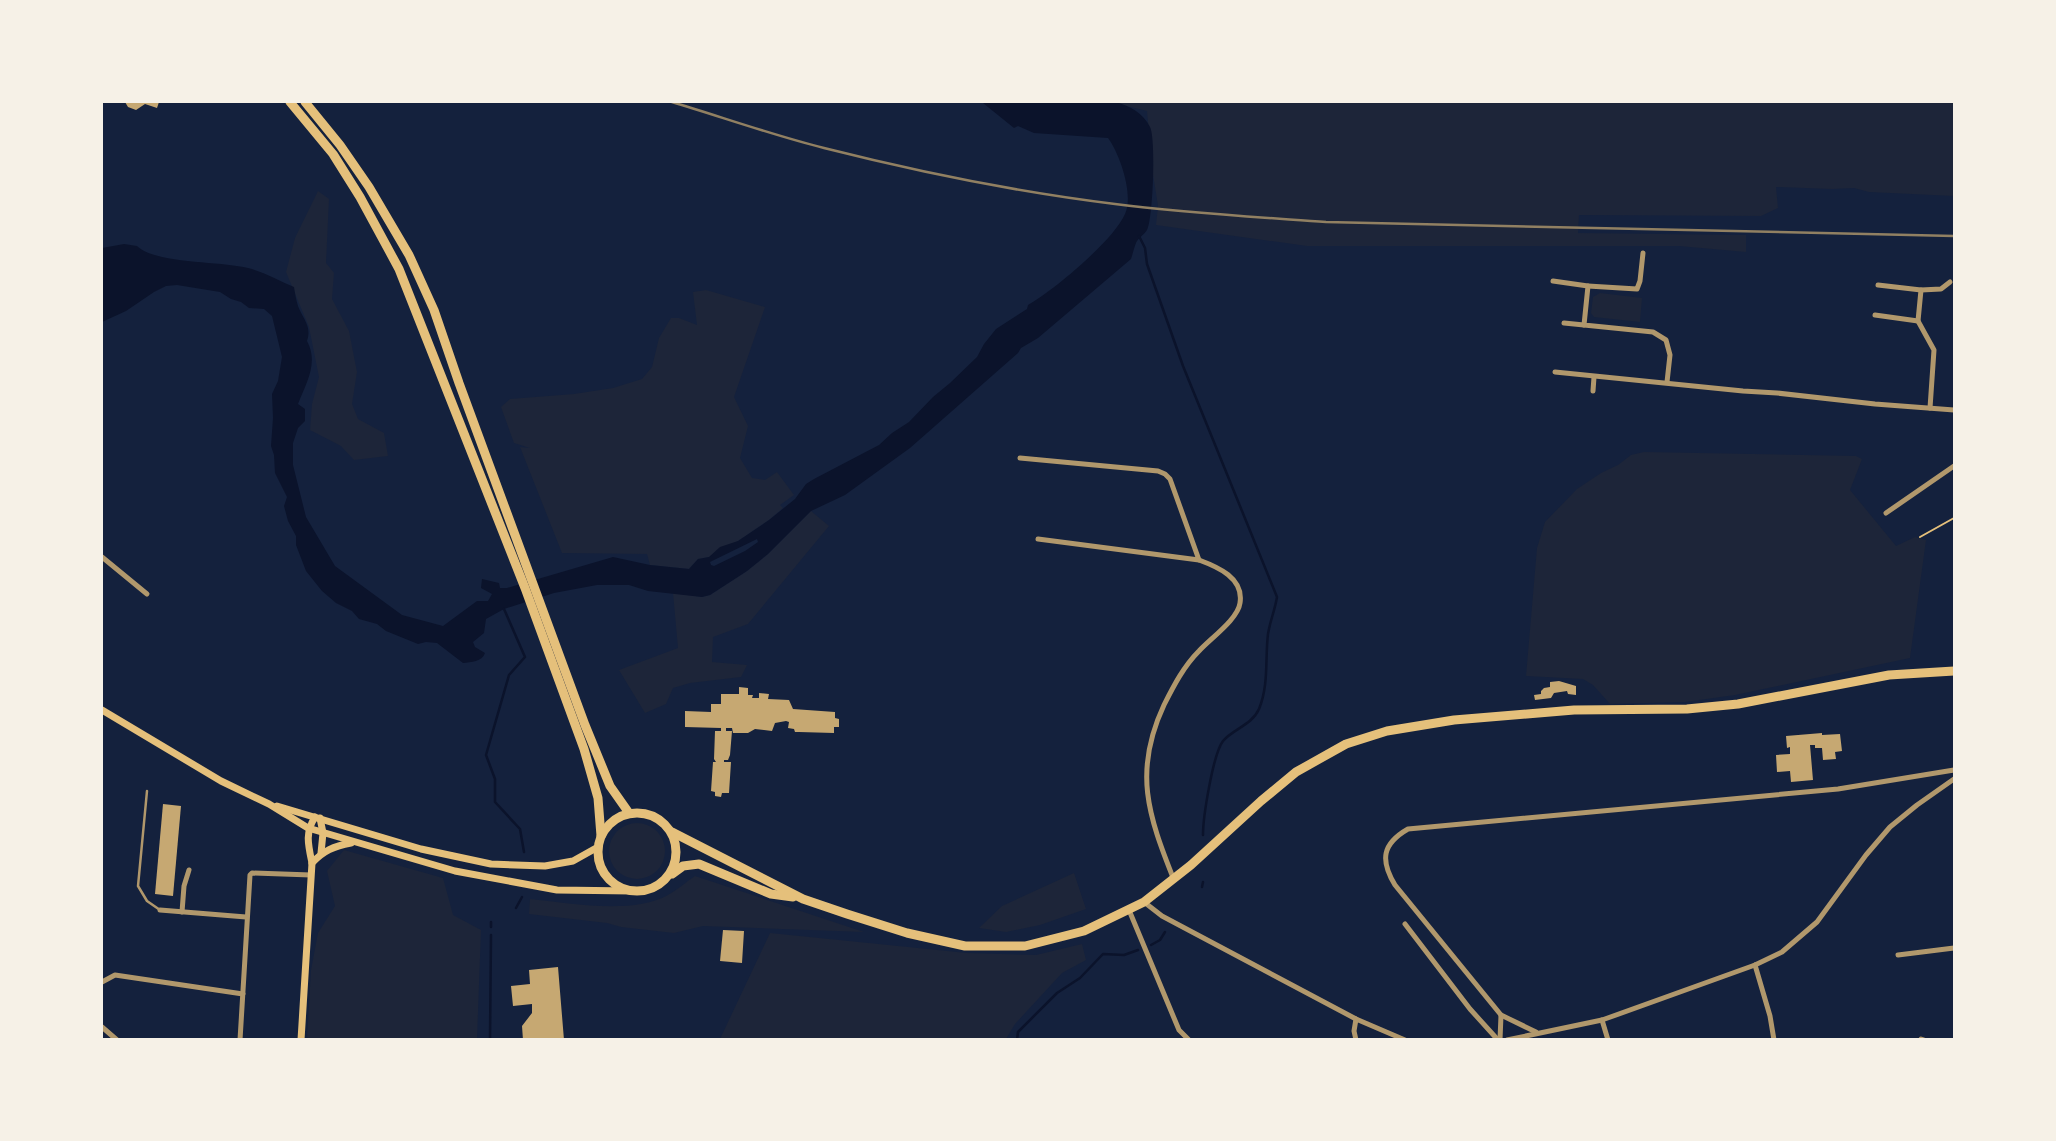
<svg xmlns="http://www.w3.org/2000/svg" width="2056" height="1141" viewBox="0 0 2056 1141" font-family="'Titillium Web',sans-serif">
	<style>
		.green { fill: #1d2539 }
		.water { fill: #0b132b; fill-rule: evenodd }
		.lines { fill: none; stroke-linecap: round; stroke-linejoin: round }
		.stream { stroke: #0b132b; stroke-width: 2.5 }
		.building { fill: #c6a872 }
		.path { stroke: #e5c07b; stroke-width: 2 }
		.service { stroke: #b1986c; stroke-width: 2.5 }
		.minor { stroke: #b1986c; stroke-width: 5 }
		.secondary { stroke: #e5c07b; stroke-width: 7 }
		.trunk { stroke: #e5c07b; stroke-width: 9 }
		.rail { stroke: #918062; stroke-width: 2.5 }
	</style>
	<rect width="100%" height="100%" fill="#14213d"/>
	<g class="green">
		<polygon points="1111,102 1954,102 1954,196 1869,192 1854,188 1832,189 1776,187 1778,208 1761,216 1579,215 1578,233 1746,235 1746,252 1679,246 1307,246 1156,225 1158,206 1152,168 1147,111"/>
		<polygon points="318,191 329,199 326,263 334,273 332,299 349,331 357,372 352,404 358,419 384,433 388,456 354,460 341,446 310,430 312,404 319,377 309,327 286,272 295,238"/>
		<polygon points="706,290 765,307 734,397 748,426 740,458 752,478 765,480 777,472 794,495 780,505 783,508 769,520 738,541 709,557 698,559 689,569 650,565 647,554 562,553 520,447 530,448 514,443 501,407 510,399 574,394 613,388 642,379 652,367 659,338 671,318 679,318 697,325 693,292"/>
		<polygon points="1600,293 1642,298 1640,322 1594,317 1591,313 1593,297"/>
		<polygon points="1644,452 1856,456 1862,459 1850,490 1896,546 1915,537 1926,540 1910,658 1735,695 1685,702 1610,704 1593,685 1583,679 1526,676 1537,548 1545,522 1577,489 1601,473 1618,465 1631,455"/>
		<polygon points="811,511 829,526 748,624 713,637 712,662 747,665 741,677 690,683 673,688 666,704 645,713 619,670 678,648 673,593 702,597 710,595 747,571 768,554"/>
		<circle cx="637" cy="851" r="28"/>
		<polygon points="344,850 443,878 453,915 481,930 477,1039 307,1039 311,970 318,933 335,906 327,871"/>
		<polygon points="1074,873 1086,909 1040,925 1006,932 979,928 1002,906"/>
		<path d="M695,876L864,932L703,926L674,933L621,927L607,923L529,914L530,899C569,903 633,915 668,895C677,890 686,882 695,876Z"/>
		<polygon points="770,933 967,953 1036,955 1082,944 1086,960 1062,973 1015,1024 1006,1039 720,1039"/>
	</g>
	<path class="water" d="M976,102H1116C1130,106 1143,113 1150,127C1156,138 1153,219 1147,230C1144,235 1138,238 1136,243C1134,248 1133,253 1131,259L1038,338L1021,348L1018,353L910,448L845,495L811,511L768,554L747,571L710,595L702,597L648,591L629,585H597L554,593L504,609L486,619L484,633L473,642L475,647L485,653C482,662 471,662 463,663L437,643L426,642L418,644L386,631L377,624L359,619L352,611L336,603L322,591L306,571L296,545V536L288,521L284,506L287,497L275,473L274,455L271,446L273,418L272,394L278,381L282,357L272,316L264,309L249,308L241,302L231,299L220,292L177,285L166,286L154,292L126,311L102,322V248L124,244L137,246C155,264 221,261 248,268C264,272 279,281 294,287C295,293 296,300 298,306C303,319 312,326 307,341C319,363 306,383 298,404L305,409V421L298,428L293,443V465L306,517L335,566L402,615L443,626L477,601H488L492,594L481,588L482,579L499,583L500,588H507L613,557L650,565L689,569L698,559L709,557L720,547L738,541L769,520L795,499L806,484L814,479L879,445L892,433L909,422L933,397L950,383L977,357L984,344L996,329L1027,309L1028,305C1053,291 1114,240 1125,214C1134,195 1120,154 1108,138L1034,133L1018,126L1014,128L983,103ZM757,539L758,542L745,551L714,566L711,565L710,562L714,560Z"/>
	<g class="lines">
		<g class="stream">
			<path d="M1139,236L1145,248L1147,264L1183,366L1277,597C1275,610 1270,621 1268,634C1265,658 1269,685 1259,709C1252,725 1233,729 1223,741C1213,754 1203,817 1203,835"/>
			<polyline points="504,609 525,657 509,675 486,755 495,779 495,802 520,829 524,852"/>
			<polyline points="1202,887 1203,882"/>
			<polyline points="516,908 522,897"/>
			<polyline points="491,922 491,927"/>
			<polyline points="1151,945 1160,940 1165,932"/>
			<polyline points="490,1040 491,935"/>
			<polyline points="1017,1040 1018,1032 1057,993 1080,978 1103,954 1124,955 1138,950"/>
		</g>
	</g>
	<g class="building">
		<polygon points="125,102 159,102 157,108 145,104 136,110 128,107"/>
		<polygon points="1559,681 1576,686 1576,695 1568,694 1567,691 1554,693 1551,698 1535,700 1534,695 1541,694 1541,691 1544,688 1550,687 1550,682"/>
		<polygon points="739,687 748,688 748,695 753,695 752,698 759,698 759,693 769,694 768,699 789,700 793,709 835,712 835,718 839,719 839,727 834,727 834,733 799,732 795,732 794,729 788,728 789,722 786,721 775,723 772,731 755,729 748,733 733,733 732,728 726,728 726,731 732,731 730,755 728,760 724,760 724,762 731,762 729,793 722,793 721,797 715,796 715,792 711,791 713,762 716,762 714,759 715,731 721,731 721,728 685,727 685,711 711,712 711,704 721,704 721,694 739,694"/>
		<polygon points="1822,733 1822,735 1840,734 1842,751 1835,752 1836,759 1823,760 1822,748 1815,748 1815,745 1810,745 1813,780 1791,782 1790,771 1777,772 1776,755 1790,754 1790,747 1787,748 1786,736"/>
		<polygon points="163,804 181,806 173,896 155,894"/>
		<polygon points="723,930 744,931 742,963 720,961"/>
		<polygon points="558,967 564,1040 523,1040 522,1026 532,1013 532,1004 513,1006 511,986 530,984 529,970"/>
	</g>
	<g class="lines">
		<polyline class="path" points="1920,537 1954,518"/>
		<polyline class="service" points="147,791 138,886 147,901 160,910"/>
		<g class="minor">
			<polyline points="1553,281 1588,286 1584,325 1653,332 1666,340 1670,355 1667,382"/>
			<polyline points="1878,285 1921,290 1918,321 1934,350 1930,408"/>
			<polyline points="1588,286 1637,289 1640,281 1643,253"/>
			<polyline points="1921,290 1941,289 1950,282"/>
			<polyline points="1875,315 1918,321"/>
			<polyline points="1564,323 1584,325"/>
			<polyline points="1555,372 1743,391 1777,393 1875,404 1954,410"/>
			<polyline points="1593,391 1594,377"/>
			<path d="M1020,458L1158,471L1165,474L1170,479L1199,560C1218,567 1244,578 1240,603C1238,619 1211,638 1199,651C1184,666 1174,685 1164,705C1133,771 1148,815 1174,880"/>
			<polyline points="1886,513 1954,466"/>
			<polyline points="1038,539 1199,560"/>
			<polyline points="102,557 147,594"/>
			<polyline points="1144,902 1162,916 1356,1019 1405,1040"/>
			<polyline points="160,910 246,917"/>
			<polyline points="1129,910 1179,1030 1189,1040"/>
			<polyline points="182,912 184,886 189,870"/>
			<polyline points="1405,924 1470,1009 1498,1040"/>
			<polyline points="1898,955 1954,948"/>
			<polyline points="1755,965 1770,1016 1774,1040"/>
			<polyline points="102,982 115,975 243,994"/>
			<polyline points="1501,1015 1536,1032"/>
			<polyline points="1602,1020 1608,1040"/>
			<polyline points="102,1027 117,1040"/>
			<polyline points="1921,1039 1924,1040"/>
			<polyline points="240,1040 250,875 252,873 311,875"/>
			<polyline points="1356,1040 1354,1031 1356,1019"/>
			<path d="M1500,1040L1501,1015L1395,885C1380,860 1382,844 1408,829L1838,789L1954,770"/>
			<polyline points="1507,1040 1602,1020 1755,965 1782,952 1817,922 1866,855 1890,827 1917,805 1954,779"/>
		</g>
		<g class="secondary">
			<polyline points="102,710 221,781 269,804 308,828 455,871 557,890 632,891"/>
			<polyline points="277,806 421,849 491,864 545,866 573,861 598,847"/>
			<polyline points="320,818 323,833 321,853"/>
			<path d="M312,863C323,851 334,846 351,843"/>
			<path d="M301,1040L312,863C308,844 305,833 315,817"/>
		</g>
		<g class="trunk">
			<polyline points="290,102 333,154 360,197 399,269 525,588 584,749 598,798 601,836"/>
			<polyline points="305,102 340,145 369,187 409,255 434,310 459,383 585,725 610,786 629,813"/>
			<circle cx="637" cy="852" r="39"/>
			<polyline points="672,832 803,899 847,914 907,933 965,946 1025,946 1084,931 1144,902 1191,865 1261,801 1296,772 1346,744 1387,731 1454,720 1574,710 1687,709 1738,704 1889,675 1954,671"/>
			<polyline points="672,874 683,866 699,864 771,894 793,897"/>
		</g>
		<path class="rail" d="M672,102C722,117 772,135 824,148C919,172 1017,192 1115,204C1185,213 1256,217 1326,222L1954,236"/>
	</g>
	<rect width="2056" height="1141" fill="none" stroke="#f6f1e7" stroke-width="206"/>
</svg>
